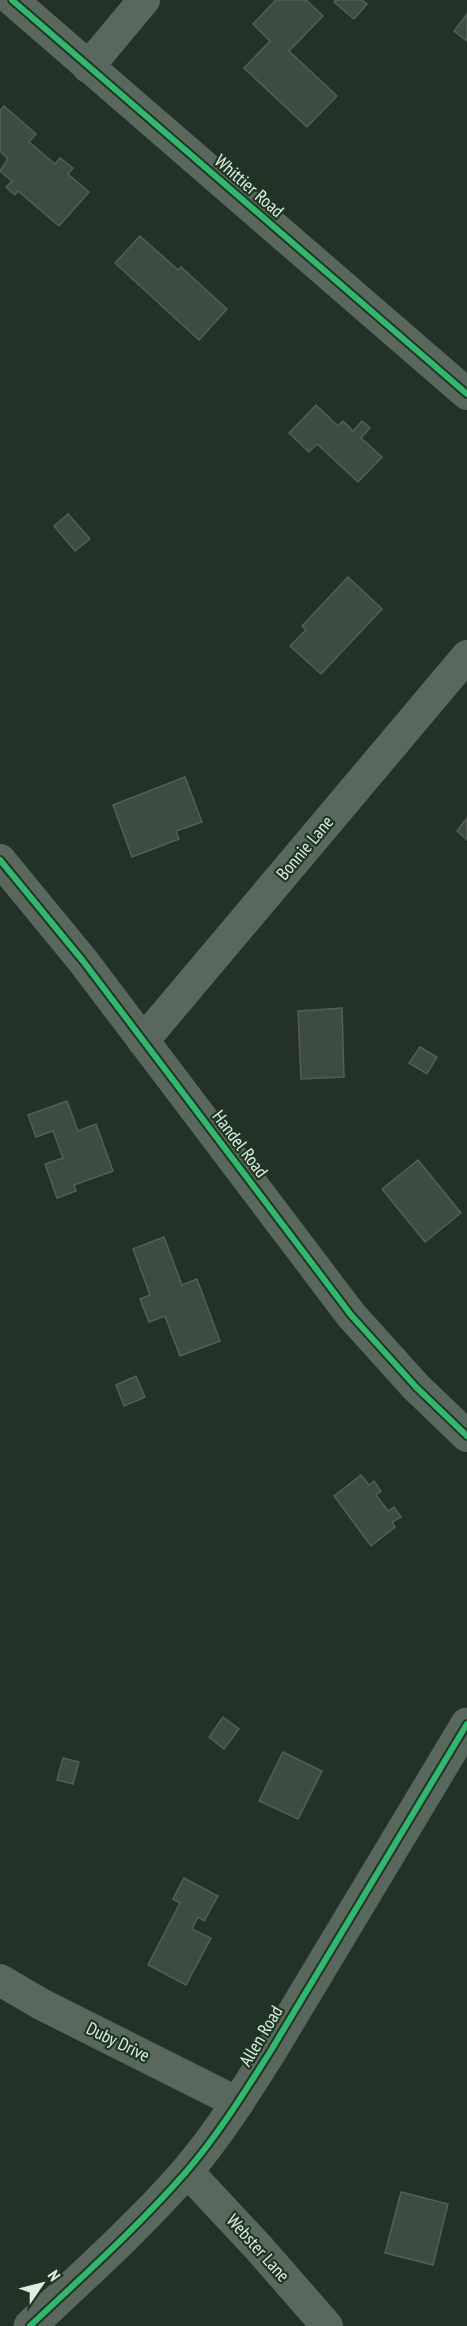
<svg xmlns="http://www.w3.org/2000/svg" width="467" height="2326" viewBox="0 0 467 2326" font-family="'PT Sans Narrow',sans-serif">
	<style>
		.building { fill: #3d4c40; stroke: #535f55; stroke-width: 1.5 }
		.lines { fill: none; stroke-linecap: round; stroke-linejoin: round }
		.minor { stroke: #5a675c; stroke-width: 32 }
		.tertiary { stroke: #5a675c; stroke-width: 33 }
		.cycleway-casing { stroke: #1e3723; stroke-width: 10 }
		.cycleway { stroke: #33b770; stroke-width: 6 }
		.labels { text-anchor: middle; stroke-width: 4.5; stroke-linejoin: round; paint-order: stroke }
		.street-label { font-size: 18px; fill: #e0efe2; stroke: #1e3723 }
	</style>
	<rect width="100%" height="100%" fill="#243126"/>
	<g class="building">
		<polygon points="276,0 306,0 323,16 289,51 337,96 307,127 244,68 270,41 253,24"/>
		<polygon points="336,0 362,0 367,4 354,19 334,2"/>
		<polygon points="467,14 467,41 454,31"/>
		<polygon points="4,106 36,134 29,142 55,164 60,158 73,168 68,174 89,192 59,226 18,191 15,195 6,187 12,181 0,171 8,159 0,151 0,111"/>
		<polygon points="140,236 178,270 181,267 227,309 199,340 115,263"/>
		<polygon points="316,405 338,426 343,421 353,431 362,421 370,428 361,438 382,457 358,482 317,444 309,452 289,433"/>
		<polygon points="68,514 90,539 75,551 54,526"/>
		<polygon points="348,577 382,609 321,674 290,646 306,630 302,626"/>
		<polygon points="185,777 202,822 176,831 179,839 132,857 113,805"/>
		<polygon points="467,818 467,840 457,831"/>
		<polygon points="342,1008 344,1077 301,1079 298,1011"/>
		<polygon points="420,1047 437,1057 427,1074 409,1063"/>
		<polygon points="67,1101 78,1131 96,1124 113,1171 74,1185 76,1191 57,1198 45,1164 63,1158 53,1131 36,1137 28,1115"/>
		<polygon points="418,1160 461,1213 425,1242 382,1189"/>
		<polygon points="164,1237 182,1285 197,1279 220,1341 180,1356 165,1316 149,1322 140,1299 150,1295 133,1249"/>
		<polygon points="136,1376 145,1397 124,1406 116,1385"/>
		<polygon points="361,1475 369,1485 374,1481 381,1491 376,1495 388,1511 394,1507 401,1517 392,1522 395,1527 371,1546 334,1496"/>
		<polygon points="223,1717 239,1729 224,1749 209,1737"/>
		<polygon points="283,1752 322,1771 298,1819 259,1801"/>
		<polygon points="63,1758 79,1762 73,1784 57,1780"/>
		<polygon points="184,1878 218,1896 204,1921 198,1917 192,1929 211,1938 186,1985 148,1965 180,1903 173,1899"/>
		<polygon points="401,2192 448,2204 433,2265 385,2253"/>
	</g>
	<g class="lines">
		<g class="minor">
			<polyline points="12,0 467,394"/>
			<polyline points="88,67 144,0"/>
			<polyline points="0,860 83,961 351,1315 416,1387 467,1436"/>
			<polyline points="143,1041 467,656"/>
			<polyline points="0,1980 41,2004 238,2103"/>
			<polyline points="187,2171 258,2247 327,2326"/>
		</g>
		<path class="tertiary" d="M30,2326C83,2276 138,2227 186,2172C218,2135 244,2093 270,2052L467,1724"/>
		<defs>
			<g id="cycleway">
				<polyline points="12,0 467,394"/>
				<polyline points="0,860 83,961 351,1315 416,1387 467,1436"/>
				<path d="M30,2326C83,2276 138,2227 186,2172C218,2135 244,2093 270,2052L467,1724"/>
			</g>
		</defs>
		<use href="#cycleway" class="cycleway-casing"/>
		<use href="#cycleway" class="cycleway"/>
	</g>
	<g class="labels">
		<g class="street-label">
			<text transform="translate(249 186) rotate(41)" y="6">Whittier Road</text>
			<text transform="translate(305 848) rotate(-50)" y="6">Bonnie Lane</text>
			<text transform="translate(240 1144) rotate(53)" y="6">Handel Road</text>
			<text transform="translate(261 2036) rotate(-59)" y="6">Allen Road</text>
			<text transform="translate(118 2042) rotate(26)" y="6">Duby Drive</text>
			<text transform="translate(258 2248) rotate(48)" y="6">Webster Lane</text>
		</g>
	</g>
	<g transform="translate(42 2284) rotate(55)" stroke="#1e3723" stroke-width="4.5" paint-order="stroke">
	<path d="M0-4.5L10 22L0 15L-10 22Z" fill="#e0efe2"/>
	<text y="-9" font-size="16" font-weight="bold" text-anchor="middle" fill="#e0efe2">N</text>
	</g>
</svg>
